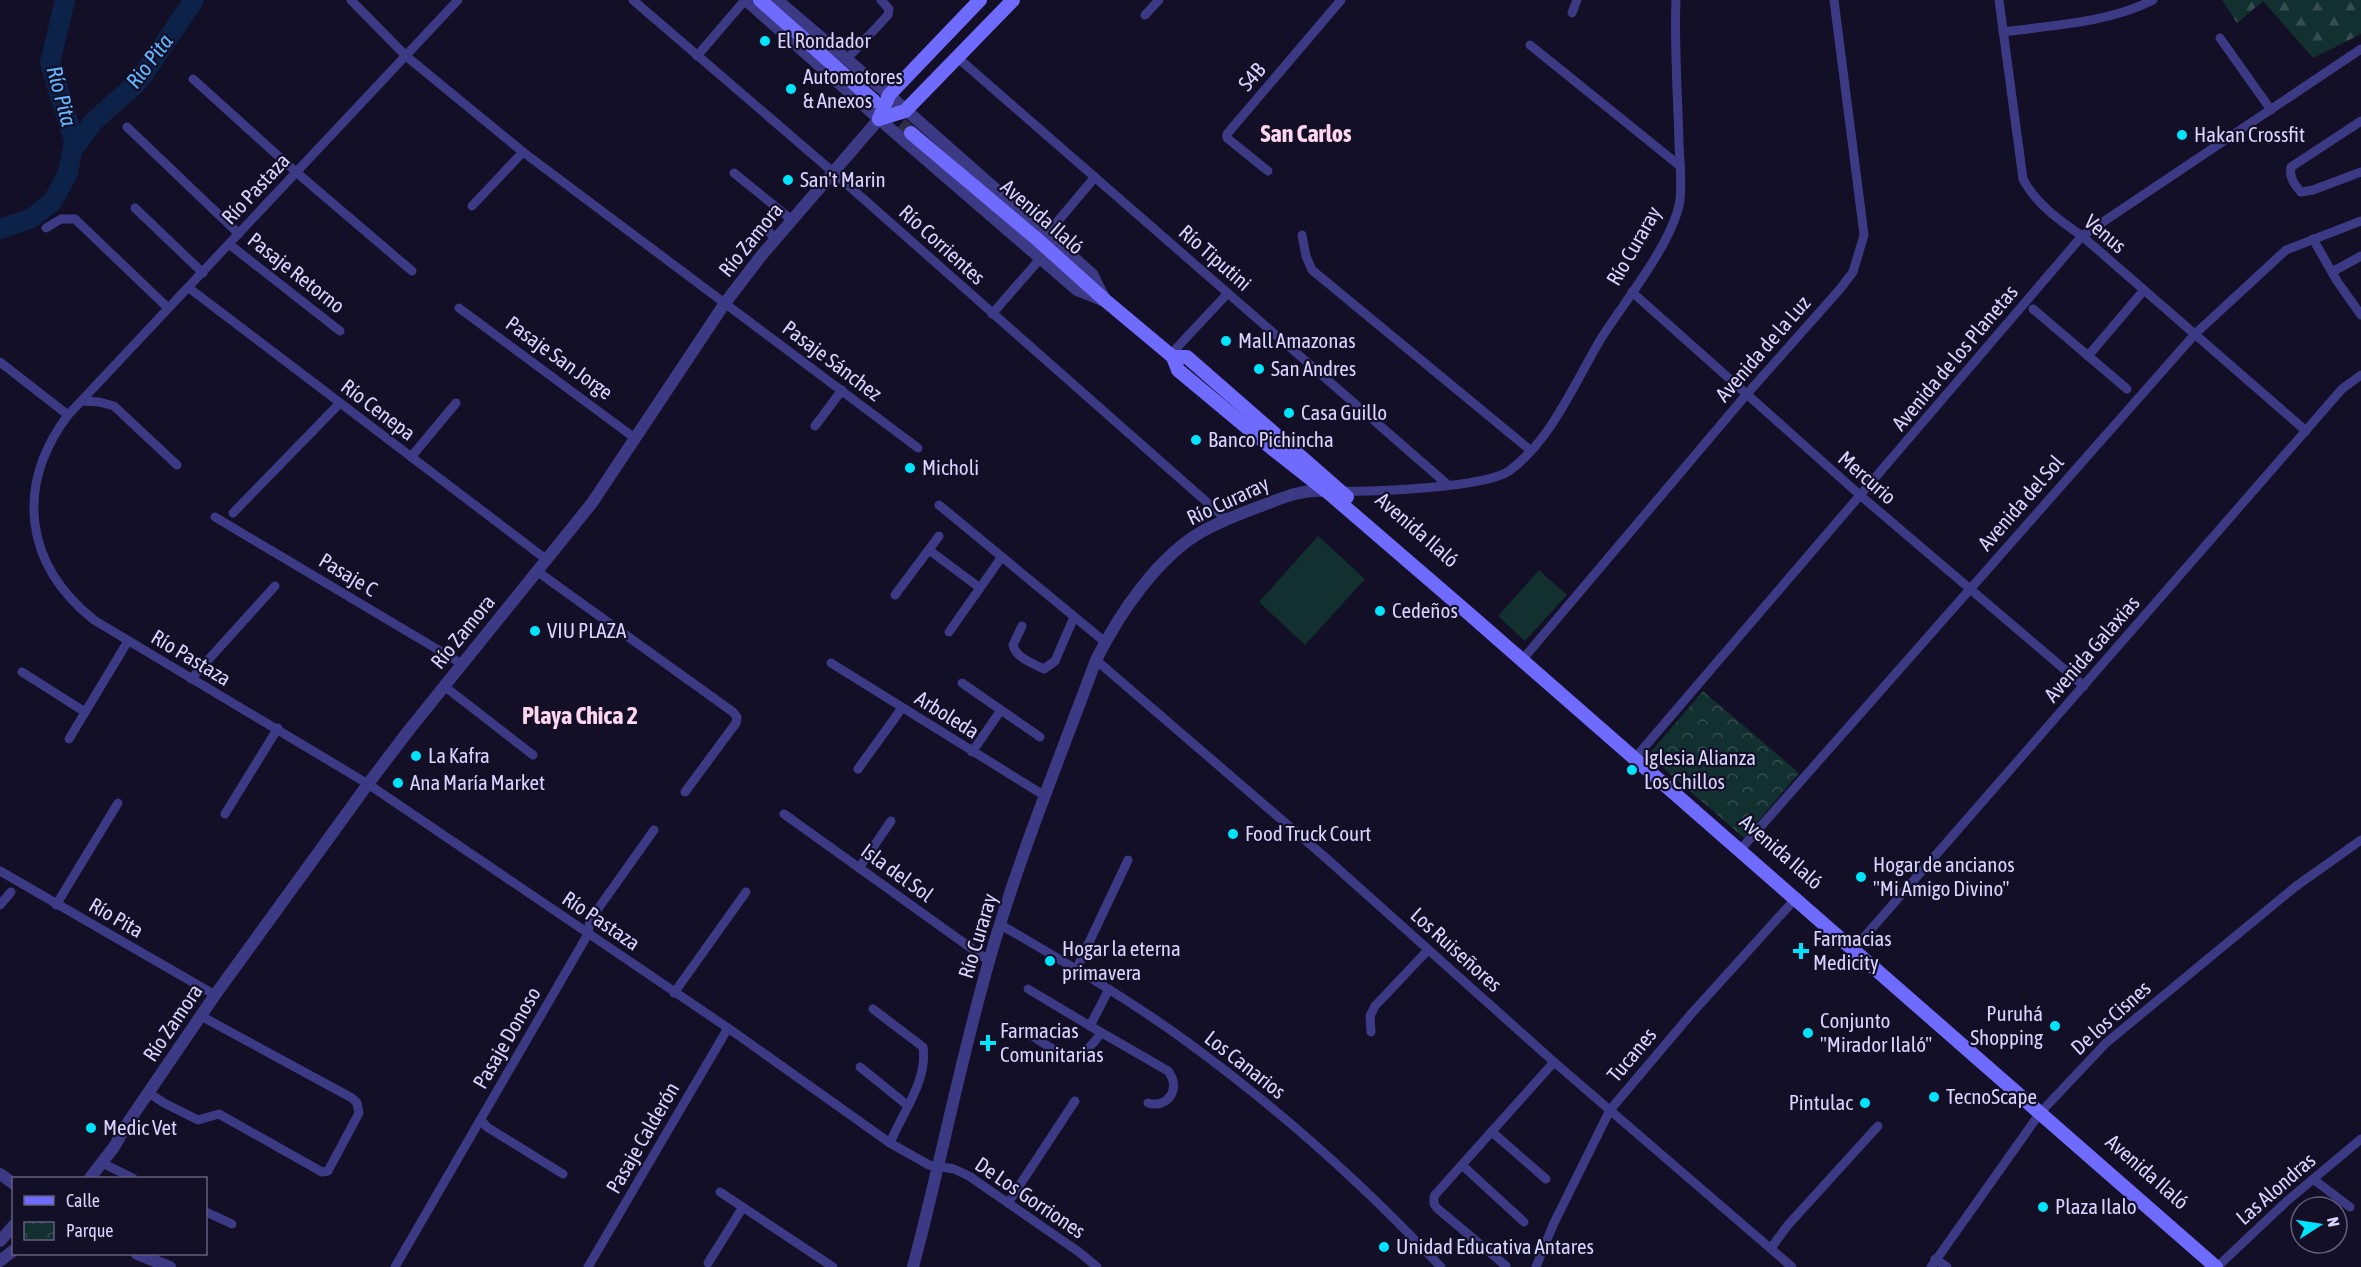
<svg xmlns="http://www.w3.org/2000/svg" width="2361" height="1267" viewBox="0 0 2361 1267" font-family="'Asap Condensed',sans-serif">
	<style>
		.grass { fill: #12302f }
		.forest { fill: url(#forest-firs) }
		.park { fill: url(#park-crowns) }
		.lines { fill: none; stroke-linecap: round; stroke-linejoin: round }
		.river { stroke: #0c2248; stroke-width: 20 }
		.secondary-tunnel { stroke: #312d47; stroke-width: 14; stroke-dasharray: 14 7; stroke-linecap: butt }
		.minor { stroke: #3d3a85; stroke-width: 9 }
		.tertiary { stroke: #3d3a85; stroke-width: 12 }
		.secondary { stroke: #6f6bff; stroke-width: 14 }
		.poi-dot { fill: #00e5ff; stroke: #130f26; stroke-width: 2 }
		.labels { text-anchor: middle; stroke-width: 4.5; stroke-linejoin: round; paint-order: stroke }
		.poi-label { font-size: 21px; fill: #d9d4ff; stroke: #130f26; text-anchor: start }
		.street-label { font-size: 21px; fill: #d9d4ff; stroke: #130f26 }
		.water-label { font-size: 22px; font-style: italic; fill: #62b6ff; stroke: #130f26 }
		.quarter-label { font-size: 24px; font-weight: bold; fill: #ffd6f0; stroke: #130f26 }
	</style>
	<defs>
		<pattern id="forest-firs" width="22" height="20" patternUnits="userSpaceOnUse" patternTransform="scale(1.5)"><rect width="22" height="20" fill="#12302f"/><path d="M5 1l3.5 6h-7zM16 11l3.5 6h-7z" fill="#344d4e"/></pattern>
		<pattern id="park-crowns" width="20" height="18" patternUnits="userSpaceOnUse" patternTransform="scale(1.5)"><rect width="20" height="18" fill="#12302f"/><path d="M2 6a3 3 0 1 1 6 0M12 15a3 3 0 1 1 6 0" fill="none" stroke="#344d4e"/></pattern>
	</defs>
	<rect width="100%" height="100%" fill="#130f26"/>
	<g class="grass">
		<polygon points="1318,536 1365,579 1305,645 1259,602"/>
		<polygon points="1539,570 1567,595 1525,641 1498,616"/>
	</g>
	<polygon class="forest" points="2222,0 2361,0 2361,34 2313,58 2263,1 2237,23"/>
	<polygon class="park" points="1703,691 1799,773 1744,838 1648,755"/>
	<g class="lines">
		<g class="river">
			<polyline points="76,145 93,122 138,82 194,0"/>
			<polyline points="0,229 32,218 52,202 68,173 74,141 50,63 65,0"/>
		</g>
		<polyline class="secondary-tunnel" points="885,110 911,133"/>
		<g class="minor">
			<polyline points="351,0 406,56 523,152 918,448"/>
			<path d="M458,0L68,415C15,486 24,564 94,620L368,784L728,1028L890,1143L929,1165L954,1169L969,1176L1079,1252L1097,1267"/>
			<polyline points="633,0 833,172 1227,520"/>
			<path d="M1999,0L2023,179C2036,204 2059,220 2082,236L2306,431"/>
			<polyline points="1572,13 1577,0"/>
			<polyline points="1145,15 1159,0"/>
			<path d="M2003,32C2053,25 2108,23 2153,0"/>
			<polyline points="2220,38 2271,110"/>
			<polyline points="1530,45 1680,166"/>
			<polyline points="697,56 745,0"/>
			<polyline points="958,58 1448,485"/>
			<polyline points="846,60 888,15 889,9 881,0"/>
			<polyline points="193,79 296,172 412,271"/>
			<path d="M2361,121L2291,167C2289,178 2294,184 2301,192L2313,190L2361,172"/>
			<polyline points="127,127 239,234"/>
			<polyline points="1268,171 1227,138 1227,134 1341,0"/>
			<polyline points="734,173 792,220"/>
			<polyline points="472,206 523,152"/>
			<polyline points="135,208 203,273"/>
			<polyline points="46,228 61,219 75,219 168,308"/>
			<polyline points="1047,234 1095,177"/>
			<polyline points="1302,235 1306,256 1312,270 1530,450"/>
			<polyline points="776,239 769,232 767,226 778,209"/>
			<polyline points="2313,239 2337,281 2361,315"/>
			<polyline points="229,244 340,331"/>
			<polyline points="2332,272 2361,256"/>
			<polyline points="189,288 547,560"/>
			<polyline points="1632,292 1861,496 2084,686"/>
			<polyline points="459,308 636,439"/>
			<polyline points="2033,309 2127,389"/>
			<polyline points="992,314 1040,259"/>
			<polyline points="1170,355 1228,293"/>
			<polyline points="2088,356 2144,290"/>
			<polyline points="0,362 68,415"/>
			<polyline points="82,401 99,402 114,406 177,465"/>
			<polyline points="815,426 842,390"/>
			<polyline points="411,457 456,403"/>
			<path d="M1339,491C1371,492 1484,488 1509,471C1551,441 1576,380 1602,337C1625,301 1674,241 1680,200C1682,182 1680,163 1679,145C1678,97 1674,48 1676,0"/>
			<polyline points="939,505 1105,642"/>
			<polyline points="233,513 339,404"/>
			<polyline points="215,517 462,664"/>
			<polyline points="929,550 980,588"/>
			<polyline points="538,572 733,712 737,717 736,723 685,792"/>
			<polyline points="895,595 939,536"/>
			<path d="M1022,626L1013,645C1016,658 1032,663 1044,669L1055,661L1074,617"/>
			<polyline points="949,632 1001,558"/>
			<polyline points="1096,660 1326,858 1554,1062 1792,1267"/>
			<polyline points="1522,660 1746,395 1840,289 1853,272 1864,235 1834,0"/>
			<polyline points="831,663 1045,796"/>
			<polyline points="22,672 85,712"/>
			<polyline points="191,679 275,586"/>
			<polyline points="962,683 1001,710 972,752"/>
			<polyline points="444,686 533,755"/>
			<polyline points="1001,710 1040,737"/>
			<polyline points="69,739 128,641"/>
			<polyline points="1635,758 2082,236 2361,49"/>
			<polyline points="858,769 902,708"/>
			<polyline points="225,814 278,728"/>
			<polyline points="784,814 989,961"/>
			<polyline points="1740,850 2195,334 2286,250 2361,221"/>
			<polyline points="859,868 891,821"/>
			<polyline points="0,871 215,995"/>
			<polyline points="0,905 11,892"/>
			<polyline points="56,905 118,803"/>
			<path d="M1001,925C1064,962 1127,998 1186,1041C1278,1108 1363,1184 1441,1267"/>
			<polyline points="1853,950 2342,389 2361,375"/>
			<polyline points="1076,970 1128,860"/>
			<polyline points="1028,989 1090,1026"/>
			<path d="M1109,989L1090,1026L1168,1071C1182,1089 1167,1109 1148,1103"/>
			<polyline points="674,993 746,892"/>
			<path d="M873,1009L923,1047C928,1081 902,1113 890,1143"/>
			<polyline points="1371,1032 1370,1016 1375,1006 1428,950"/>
			<path d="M1032,1036C1065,1056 1075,1070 1101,1033"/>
			<polyline points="860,1067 907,1105"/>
			<polyline points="149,1093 164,1103 198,1120 219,1114 322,1172 328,1171 359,1113 357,1103 352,1098 201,1016"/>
			<polyline points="481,1120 487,1127 563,1174"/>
			<polyline points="1492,1132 1546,1179"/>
			<polyline points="106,1165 133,1178"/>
			<polyline points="1462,1165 1524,1222"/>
			<polyline points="2313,1179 2350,1207"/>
			<polyline points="720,1192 833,1267"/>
			<polyline points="1008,1203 1075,1101"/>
			<polyline points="206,1212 232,1224"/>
			<polyline points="1771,1248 1788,1225 1878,1126"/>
			<polyline points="1935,1259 1947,1267"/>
			<polyline points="708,1263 743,1207"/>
			<polyline points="1506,1266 1438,1209 1434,1204 1434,1196 1554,1062"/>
			<polyline points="395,1267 588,934 590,920 654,830"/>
			<polyline points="588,1267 728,1028"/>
			<polyline points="1536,1267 1553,1225 1610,1110 1692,1013 1797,897"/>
			<polyline points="1931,1267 2040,1113 2106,1043 2295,887 2361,840"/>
			<polyline points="2217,1267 2287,1201 2361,1139"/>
		</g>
		<g class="tertiary">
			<polyline points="746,0 879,119 1077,290 1102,300"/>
			<polyline points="777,0 889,95 1092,274 1103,296"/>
			<polyline points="0,1174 14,1184"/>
			<polyline points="90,1178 114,1147 129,1121 215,995 368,784 409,730 592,503 725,303 761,256 879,119"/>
			<polyline points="0,1241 14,1225"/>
			<polyline points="137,1254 170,1267"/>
			<polyline points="0,1261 14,1250"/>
			<path d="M913,1267C940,1166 960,1062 989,961C1018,859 1059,760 1096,660C1119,614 1158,556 1203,531C1221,521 1240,514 1258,507C1280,499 1300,489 1324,491"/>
		</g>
		<g class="secondary">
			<polyline points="760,0 874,101"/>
			<polyline points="879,119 905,111 1013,0"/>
			<polyline points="879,119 889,95 980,0"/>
			<polyline points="911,133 1038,240 1106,301 1173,357 1178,370 1274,450 1330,494 1467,612 2216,1267"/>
			<polyline points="1173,357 1187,357 1347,497"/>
		</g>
	</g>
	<g class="poi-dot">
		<circle cx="765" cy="41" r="6"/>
		<circle cx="791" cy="89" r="6"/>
		<circle cx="2182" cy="135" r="6"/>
		<circle cx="788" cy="180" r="6"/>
		<circle cx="1226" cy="341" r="6"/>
		<circle cx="1259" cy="369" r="6"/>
		<circle cx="1289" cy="413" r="6"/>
		<circle cx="1196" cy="440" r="6"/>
		<circle cx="910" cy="468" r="6"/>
		<circle cx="1380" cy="611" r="6"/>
		<circle cx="535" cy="631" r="6"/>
		<circle cx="416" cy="756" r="6"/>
		<circle cx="1632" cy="770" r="6"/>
		<circle cx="398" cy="783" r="6"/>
		<circle cx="1233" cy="834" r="6"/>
		<circle cx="1861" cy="877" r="6"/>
		<path d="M1798 942h6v6h6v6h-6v6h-6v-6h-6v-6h6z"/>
		<circle cx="1050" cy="961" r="6"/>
		<circle cx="2055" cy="1026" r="6"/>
		<circle cx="1808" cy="1033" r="6"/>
		<path d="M985 1034h6v6h6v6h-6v6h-6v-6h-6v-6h6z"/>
		<circle cx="1934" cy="1097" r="6"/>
		<circle cx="1865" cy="1103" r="6"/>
		<circle cx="91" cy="1128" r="6"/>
		<circle cx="2043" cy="1207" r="6"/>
		<circle cx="1384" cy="1247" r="6"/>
	</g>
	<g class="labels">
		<g class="poi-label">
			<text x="777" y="48">El Rondador</text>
			<text x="803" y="84">Automotores<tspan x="803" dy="24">&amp; Anexos</tspan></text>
			<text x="2194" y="142">Hakan Crossfit</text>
			<text x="800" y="187">San't Marin</text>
			<text x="1238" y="348">Mall Amazonas</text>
			<text x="1271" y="376">San Andres</text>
			<text x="1301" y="420">Casa Guillo</text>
			<text x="1208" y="447">Banco Pichincha</text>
			<text x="922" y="475">Micholi</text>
			<text x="1392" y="618">Cedeños</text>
			<text x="547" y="638">VIU PLAZA</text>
			<text x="428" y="763">La Kafra</text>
			<text x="1644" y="765">Iglesia Alianza<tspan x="1644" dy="24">Los Chillos</tspan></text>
			<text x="410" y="790">Ana María Market</text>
			<text x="1245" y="841">Food Truck Court</text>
			<text x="1873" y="872">Hogar de ancianos<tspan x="1873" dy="24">"Mi Amigo Divino"</tspan></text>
			<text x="1813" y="946">Farmacias<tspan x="1813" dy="24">Medicity</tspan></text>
			<text x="1062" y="956">Hogar la eterna<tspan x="1062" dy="24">primavera</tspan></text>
			<text x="2043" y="1021" text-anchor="end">Puruhá<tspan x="2043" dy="24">Shopping</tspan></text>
			<text x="1820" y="1028">Conjunto<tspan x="1820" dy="24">"Mirador Ilaló"</tspan></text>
			<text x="1000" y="1038">Farmacias<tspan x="1000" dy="24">Comunitarias</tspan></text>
			<text x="1946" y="1104">TecnoScape</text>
			<text x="1853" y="1110" text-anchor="end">Pintulac</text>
			<text x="103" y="1135">Medic Vet</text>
			<text x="2055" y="1214">Plaza Ilalo</text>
			<text x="1396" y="1254">Unidad Educativa Antares</text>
		</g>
		<g class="street-label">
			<text transform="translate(1252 77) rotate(-49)" y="7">S4B</text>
			<text transform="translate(256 189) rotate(-47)" y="7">Río Pastaza</text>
			<text transform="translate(1042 217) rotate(41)" y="7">Avenida Ilaló</text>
			<text transform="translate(2105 234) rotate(40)" y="7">Venus</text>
			<text transform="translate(751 240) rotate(-51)" y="7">Río Zamora</text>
			<text transform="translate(942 245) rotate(42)" y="7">Río Corrientes</text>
			<text transform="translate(1634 246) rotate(-60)" y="7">Río Curaray</text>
			<text transform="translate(1215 258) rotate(41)" y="7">Río Tiputini</text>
			<text transform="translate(296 273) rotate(38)" y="7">Pasaje Retorno</text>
			<text transform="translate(1763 349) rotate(-49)" y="7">Avenida de la Luz</text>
			<text transform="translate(559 358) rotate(36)" y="7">Pasaje San Jorge</text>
			<text transform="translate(1955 358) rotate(-50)" y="7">Avenida de los Planetas</text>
			<text transform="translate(832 361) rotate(37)" y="7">Pasaje Sánchez</text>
			<text transform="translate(378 410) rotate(37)" y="7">Río Cenepa</text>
			<text transform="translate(1867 478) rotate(41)" y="7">Mercurio</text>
			<text transform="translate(1228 501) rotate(-25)" y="7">Río Curaray</text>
			<text transform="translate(2021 503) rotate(-49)" y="7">Avenida del Sol</text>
			<text transform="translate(1417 530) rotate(41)" y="7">Avenida Ilaló</text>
			<text transform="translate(348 575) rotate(31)" y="7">Pasaje C</text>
			<text transform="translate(463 632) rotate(-51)" y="7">Río Zamora</text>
			<text transform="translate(2092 649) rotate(-49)" y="7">Avenida Galaxias</text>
			<text transform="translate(191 658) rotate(31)" y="7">Río Pastaza</text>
			<text transform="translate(947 715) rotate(32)" y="7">Arboleda</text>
			<text transform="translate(1781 852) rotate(41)" y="7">Avenida Ilaló</text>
			<text transform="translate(897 873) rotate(36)" y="7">Isla del Sol</text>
			<text transform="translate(116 918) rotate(30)" y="7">Río Pita</text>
			<text transform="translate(601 921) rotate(34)" y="7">Río Pastaza</text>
			<text transform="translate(978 936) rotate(-73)" y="7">Río Curaray</text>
			<text transform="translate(1456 950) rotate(42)" y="7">Los Ruiseñores</text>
			<text transform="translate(2111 1018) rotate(-42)" y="7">De los Cisnes</text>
			<text transform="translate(173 1023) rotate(-56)" y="7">Río Zamora</text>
			<text transform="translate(507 1038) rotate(-60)" y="7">Pasaje Donoso</text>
			<text transform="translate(1632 1055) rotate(-50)" y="7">Tucanes</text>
			<text transform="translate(1245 1065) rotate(38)" y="7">Los Canarios</text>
			<text transform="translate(643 1138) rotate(-60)" y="7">Pasaje Calderón</text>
			<text transform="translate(2147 1172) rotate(41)" y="7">Avenida Ilaló</text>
			<text transform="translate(2276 1189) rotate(-41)" y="7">Las Alondras</text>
			<text transform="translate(1030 1198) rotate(34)" y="7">De Los Gorriones</text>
		</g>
		<g class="water-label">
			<text transform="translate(149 61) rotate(-53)" y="8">Rio Pita</text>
			<text transform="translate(62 96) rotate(75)" y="8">Río Pita</text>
		</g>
		<g class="quarter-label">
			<text x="1306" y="142">San Carlos</text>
			<text x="580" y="724">Playa Chica 2</text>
		</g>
	</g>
	<rect x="12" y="1177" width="195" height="78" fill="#130f26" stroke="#625e7d" stroke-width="1.5"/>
	<rect x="24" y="1196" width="30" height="9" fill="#6f6bff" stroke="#625e7d" stroke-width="1.5"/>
	<text x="66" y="1207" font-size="18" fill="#d9d4ff">Calle</text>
	<rect x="24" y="1222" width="30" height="18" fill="url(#park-crowns)" stroke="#625e7d" stroke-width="1.5"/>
	<text x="66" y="1237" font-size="18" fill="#d9d4ff">Parque</text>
	<g transform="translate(2319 1225) rotate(78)"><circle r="28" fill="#130f26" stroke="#625e7d" stroke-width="1.5"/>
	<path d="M0-4.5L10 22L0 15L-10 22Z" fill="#00e5ff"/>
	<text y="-9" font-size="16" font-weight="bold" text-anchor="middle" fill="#d9d4ff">N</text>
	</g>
</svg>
